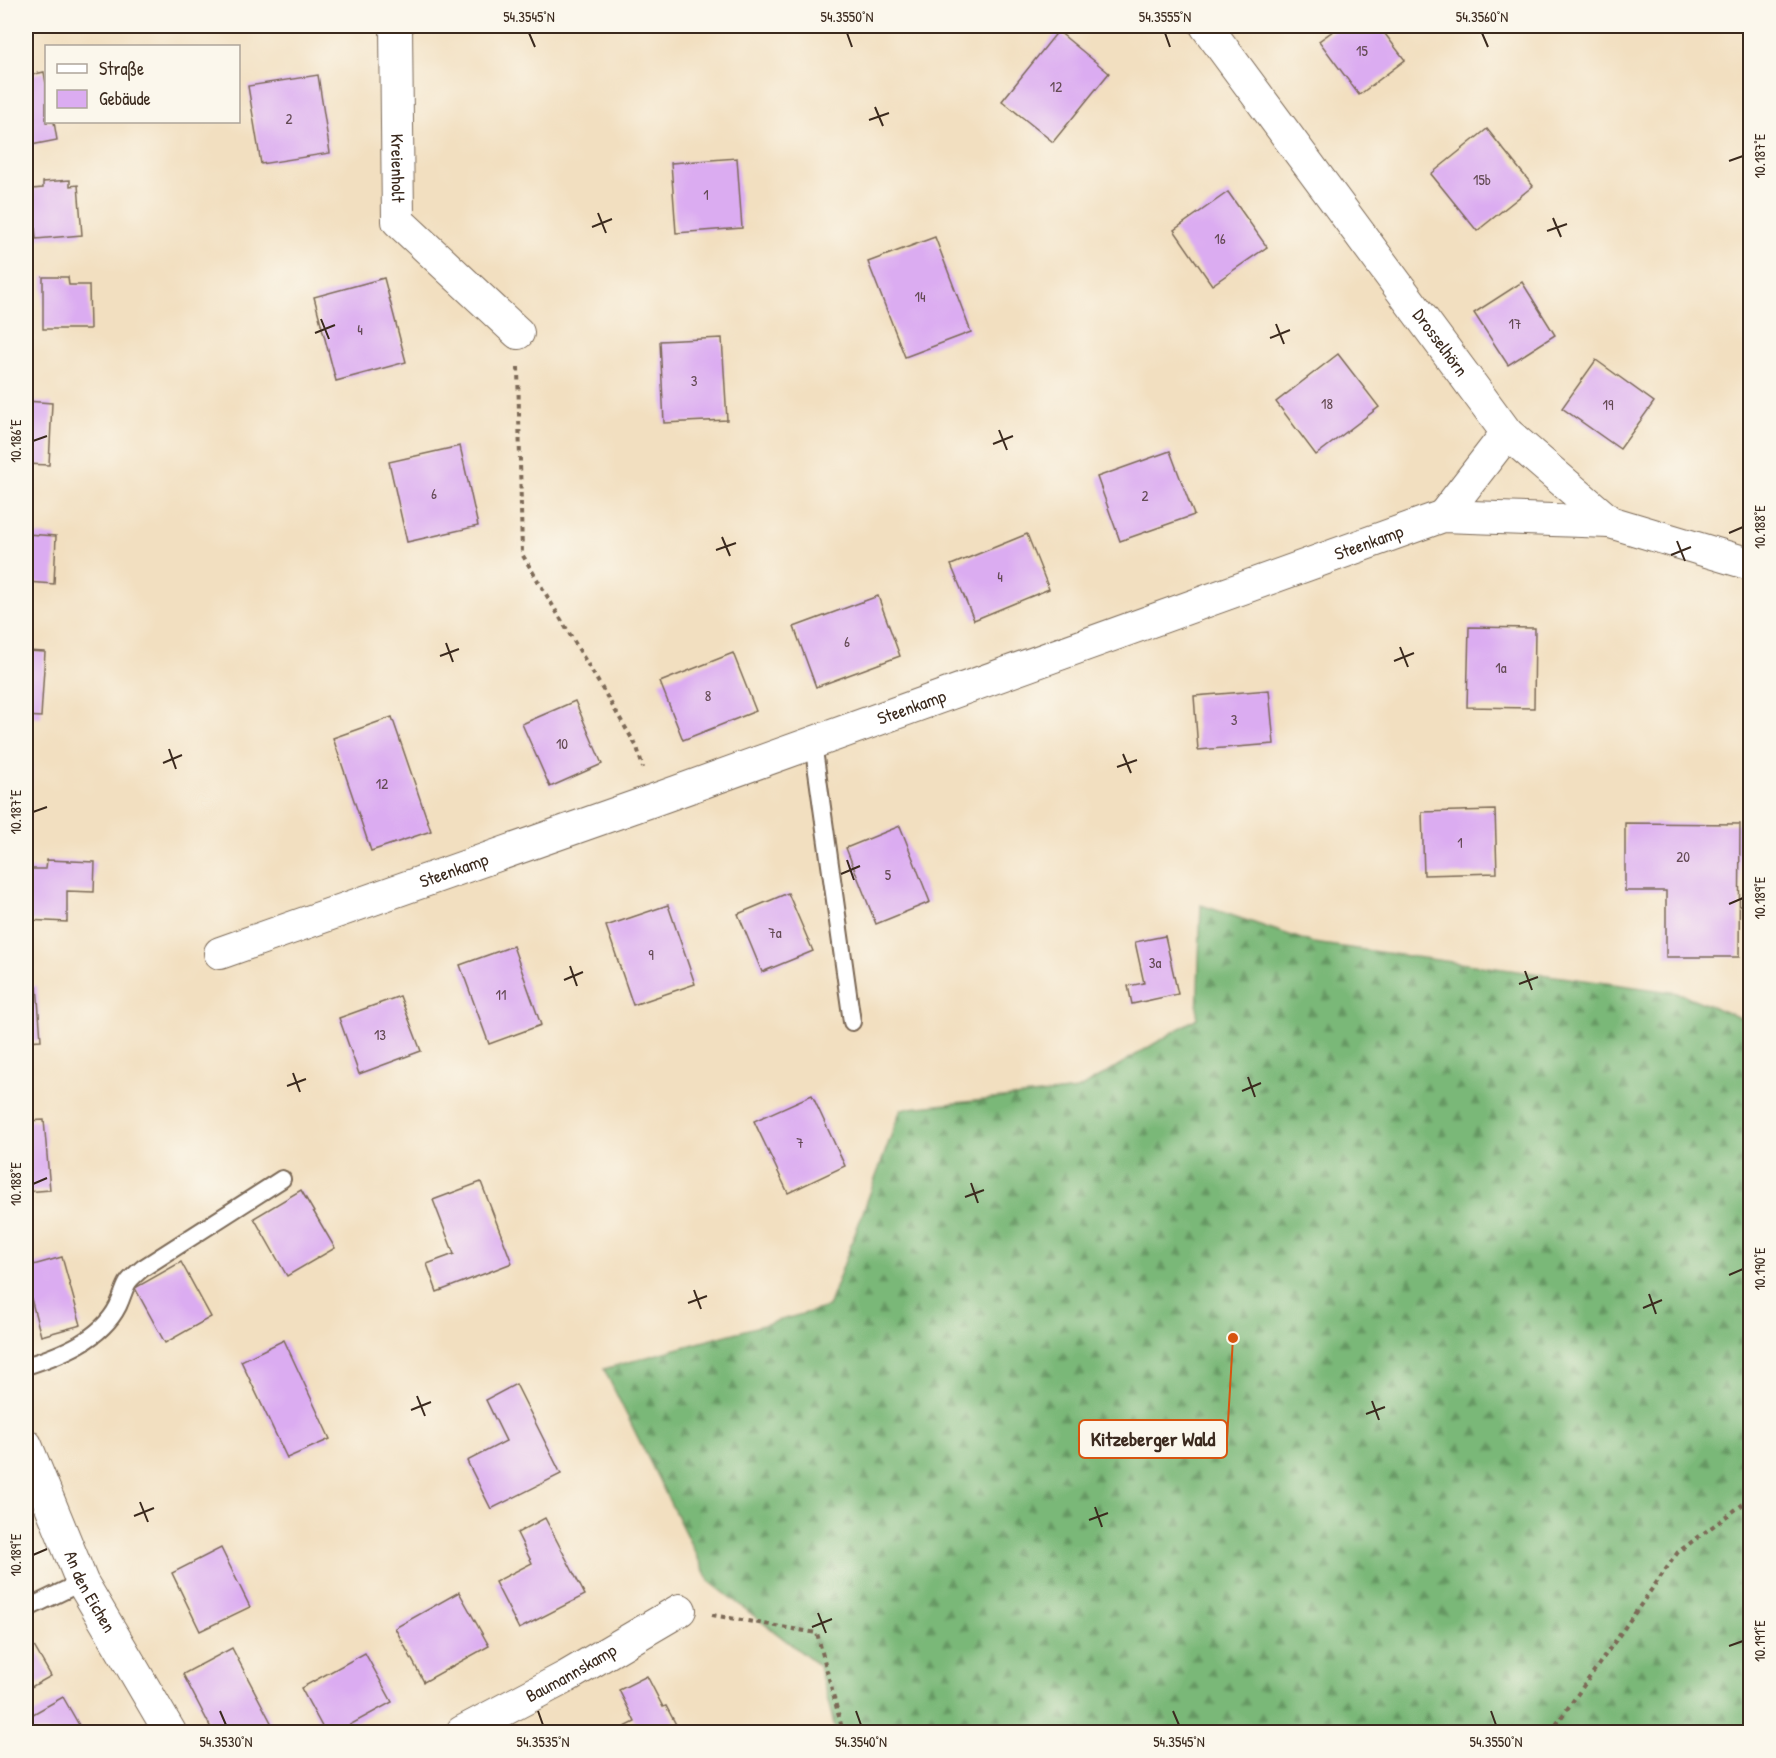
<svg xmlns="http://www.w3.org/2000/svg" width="1776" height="1758" viewBox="0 0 1776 1758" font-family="'Patrick Hand',sans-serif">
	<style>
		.forest { fill: url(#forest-firs); stroke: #5a714b; stroke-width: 1.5 }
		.building { fill: #dbacf1 }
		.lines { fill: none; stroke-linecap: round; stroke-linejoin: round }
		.service-casing { stroke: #7b6957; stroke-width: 20 }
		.minor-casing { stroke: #7b6957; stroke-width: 34 }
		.path { stroke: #7b6957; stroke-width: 4; stroke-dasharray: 4.5 4.5; stroke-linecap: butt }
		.service { stroke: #fff; stroke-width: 16 }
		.minor { stroke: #fff; stroke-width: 32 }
		.ticks { fill: none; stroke: #3b2a1e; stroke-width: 2 }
		.labels { text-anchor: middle; stroke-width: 5; stroke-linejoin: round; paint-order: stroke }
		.number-label { font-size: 15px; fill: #634a53 }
		.street-label { font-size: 18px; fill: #3b2a1e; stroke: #fbf7ec }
		.leader { fill: none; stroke: #d7540e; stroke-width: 2 }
		.callout-dot { fill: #d7540e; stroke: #fbf7ec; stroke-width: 2 }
		.callout { fill: #fbf7ec; stroke: #d7540e; stroke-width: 2 }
		.callout-label { font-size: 20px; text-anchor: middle; font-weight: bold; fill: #3b2a1e }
		.neatline { fill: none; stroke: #3b2a1e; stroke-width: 2 }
		.ticks-label { font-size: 15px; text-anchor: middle; fill: #3b2a1e }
	</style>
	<defs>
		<pattern id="forest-firs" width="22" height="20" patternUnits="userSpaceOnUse" patternTransform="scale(1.5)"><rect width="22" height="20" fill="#7ab878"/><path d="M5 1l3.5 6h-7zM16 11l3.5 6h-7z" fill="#659662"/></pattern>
	</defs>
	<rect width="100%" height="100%" fill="#fbf7ec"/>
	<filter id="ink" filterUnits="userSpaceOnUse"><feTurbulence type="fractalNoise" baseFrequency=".0167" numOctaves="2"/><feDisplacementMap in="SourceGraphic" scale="12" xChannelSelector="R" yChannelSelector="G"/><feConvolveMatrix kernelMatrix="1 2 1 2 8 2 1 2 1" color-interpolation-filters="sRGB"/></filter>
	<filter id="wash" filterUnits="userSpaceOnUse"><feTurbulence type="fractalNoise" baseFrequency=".008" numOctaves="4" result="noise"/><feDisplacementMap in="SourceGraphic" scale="24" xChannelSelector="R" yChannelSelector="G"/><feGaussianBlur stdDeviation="1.35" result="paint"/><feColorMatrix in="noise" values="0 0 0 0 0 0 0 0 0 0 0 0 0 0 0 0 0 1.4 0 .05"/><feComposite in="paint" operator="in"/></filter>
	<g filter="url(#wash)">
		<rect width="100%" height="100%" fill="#f2dfc0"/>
		<polygon class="forest" points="1201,905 1313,943 1679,993 1750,1022 1750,1732 836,1732 819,1666 709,1581 604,1369 828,1307 901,1109 1078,1090 1197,1018"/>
		<g id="blocks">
			<g class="building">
				<polygon points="1340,26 1379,26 1405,60 1359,95 1319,41"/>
				<polygon points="1058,31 1109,73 1053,142 1002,101"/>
				<polygon points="44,72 46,84 46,122 54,122 57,140 26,146 26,76"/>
				<polygon points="318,75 330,153 261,164 248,86"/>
				<polygon points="1487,129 1533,186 1477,231 1431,174"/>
				<polygon points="737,158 742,228 676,233 671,163"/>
				<polygon points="70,180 70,186 78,185 82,235 36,239 32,189 43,188 43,182"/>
				<polygon points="1228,192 1267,247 1212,285 1174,230"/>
				<polygon points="935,237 971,332 905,357 868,262"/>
				<polygon points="43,277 68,277 69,285 89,285 90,329 43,329"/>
				<polygon points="384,278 406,362 336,381 314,297"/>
				<polygon points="1522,282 1555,335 1508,365 1474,313"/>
				<polygon points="722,338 727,420 664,423 660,341"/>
				<polygon points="1338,354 1379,407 1316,455 1276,402"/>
				<polygon points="1596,360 1654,402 1620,449 1562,408"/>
				<polygon points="26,401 52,403 49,465 26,464"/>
				<polygon points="460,446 478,526 407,542 389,462"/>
				<polygon points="1170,451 1194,515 1120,541 1097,477"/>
				<polygon points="26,534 56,536 54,584 26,582"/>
				<polygon points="1027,534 1049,589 974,620 951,565"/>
				<polygon points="878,596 900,656 816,687 794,627"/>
				<polygon points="1469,627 1535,628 1534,708 1467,707"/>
				<polygon points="26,651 45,652 41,717 26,716"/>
				<polygon points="733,653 756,711 683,740 660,682"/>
				<polygon points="1269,690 1274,744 1198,750 1194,696"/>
				<polygon points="575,701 602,764 550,787 522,724"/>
				<polygon points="392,717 431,831 371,851 333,738"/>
				<polygon points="26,763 32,763 30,820 26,820"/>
				<polygon points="1495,810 1497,873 1424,875 1422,812"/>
				<polygon points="1625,823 1740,824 1739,957 1666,957 1666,891 1625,891"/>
				<polygon points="900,826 930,902 876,924 846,848"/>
				<polygon points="47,860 95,862 94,892 67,891 67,922 26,920 26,869 46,869"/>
				<polygon points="788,893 813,951 762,972 738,914"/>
				<polygon points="668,905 695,984 633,1005 606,926"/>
				<polygon points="1165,936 1178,994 1132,1004 1128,986 1144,983 1135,942"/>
				<polygon points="513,946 541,1025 489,1044 460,965"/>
				<polygon points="37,986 41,1040 26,1041 26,987"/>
				<polygon points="400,996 421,1051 359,1074 339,1018"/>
				<polygon points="812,1095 845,1166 788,1193 754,1121"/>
				<polygon points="44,1120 50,1190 26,1192 26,1121"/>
				<polygon points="481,1182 512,1263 437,1292 427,1264 454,1254 433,1200"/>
				<polygon points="301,1190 335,1248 287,1276 254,1218"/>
				<polygon points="62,1257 81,1325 41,1336 26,1280 26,1267"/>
				<polygon points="181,1262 211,1317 165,1343 135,1288"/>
				<polygon points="284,1340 330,1439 287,1458 241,1361"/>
				<polygon points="516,1384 561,1474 491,1509 467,1461 506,1441 486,1400"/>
				<polygon points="545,1518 585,1595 519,1629 495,1582 532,1563 517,1533"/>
				<polygon points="221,1548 250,1607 200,1631 172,1573"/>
				<polygon points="459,1592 489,1646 424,1682 395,1628"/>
				<polygon points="27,1634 51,1676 26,1690 26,1635"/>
				<polygon points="232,1648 275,1730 270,1732 213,1732 183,1674"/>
				<polygon points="365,1653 392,1702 337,1732 325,1732 301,1688"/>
				<polygon points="647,1676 663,1707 666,1706 680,1732 615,1732 635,1722 619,1690"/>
				<polygon points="63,1697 83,1732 26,1732 26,1718"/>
			</g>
		</g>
	</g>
	<g filter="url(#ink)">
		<use href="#blocks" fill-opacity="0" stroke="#7b6957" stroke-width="1.5"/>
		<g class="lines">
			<defs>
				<g id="service">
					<polyline points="813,743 852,1022"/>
					<path d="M26,1366C60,1355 101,1340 118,1306C128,1284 122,1285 143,1268L282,1179"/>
					<polyline points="26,1609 82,1582"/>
				</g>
				<g id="minor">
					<path id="s1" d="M396,26L398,221L518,333"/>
					<path id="s2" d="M1206,26L1507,433L1610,522L1750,564"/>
					<polyline points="1443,516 1507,433"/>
					<path id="s3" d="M220,953L651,801L1443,516L1610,522"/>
					<path id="s4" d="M26,1445L82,1582L170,1732"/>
					<path id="s5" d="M462,1732L566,1677L680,1610"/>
				</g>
			</defs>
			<use href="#service" class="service-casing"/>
			<use href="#minor" class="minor-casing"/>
			<g class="path">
				<polyline points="518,367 522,554 637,747 643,768"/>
				<polyline points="712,1615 817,1633 843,1732"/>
				<polyline points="1551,1732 1678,1552 1750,1499"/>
			</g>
			<use href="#service" class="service"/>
			<use href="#minor" class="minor"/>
		</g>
	</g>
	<path class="ticks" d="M529,33L535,47M847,33L852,47M1165,33L1170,47M1482,33L1488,47M875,107L883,126M869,120L889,113M1729,161L1743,156M598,213L606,233M1553,218L1561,237M592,227L612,219M1547,231L1567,224M321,319L329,339M1276,324L1284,344M315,333L335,325M1270,338L1290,330M999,430L1007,450M33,441L47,436M993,444L1013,436M1729,533L1743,527M722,537L730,556M1677,541L1685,561M716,550L736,543M1671,555L1691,547M446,643L453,662M1400,647L1408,667M440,656L459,649M1394,661L1414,653M169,749L176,769M1123,754L1131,773M163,763L182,755M1117,767L1137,760M33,812L47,807M847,860L854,880M841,874L860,866M1729,904L1743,898M570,966L577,986M1525,971L1532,990M564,980L583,972M1519,984L1538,977M293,1073L300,1092M1248,1077L1255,1097M287,1086L306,1079M1242,1091L1261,1083M971,1183L978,1203M33,1184L47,1178M965,1197L984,1190M1729,1275L1743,1269M694,1290L701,1309M1649,1294L1656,1314M688,1303L707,1296M1643,1308L1662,1300M417,1396L425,1416M1372,1401L1379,1420M411,1410L431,1402M1366,1414L1385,1407M140,1502L148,1522M1095,1507L1102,1527M134,1516L154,1508M1089,1520L1108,1513M33,1555L47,1549M818,1613L826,1633M812,1627L832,1619M1729,1646L1743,1641M220,1711L226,1725M538,1711L543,1725M856,1711L861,1725M1173,1711L1179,1725M1491,1711L1496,1725"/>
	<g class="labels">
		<g class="number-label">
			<text x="1362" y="56">15</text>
			<text x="1056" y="92">12</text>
			<text x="289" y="124">2</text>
			<text x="1482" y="185">15b</text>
			<text x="706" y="200">1</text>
			<text x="1220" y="244">16</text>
			<text x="920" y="302">14</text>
			<text x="1515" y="329">17</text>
			<text x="360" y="335">4</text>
			<text x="694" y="386">3</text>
			<text x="1327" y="409">18</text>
			<text x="1608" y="410">19</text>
			<text x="434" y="499">6</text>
			<text x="1145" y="501">2</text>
			<text x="1000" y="582">4</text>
			<text x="847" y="647">6</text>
			<text x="1501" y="673">1a</text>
			<text x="708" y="701">8</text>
			<text x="1234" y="725">3</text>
			<text x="562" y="749">10</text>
			<text x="382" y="789">12</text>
			<text x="1460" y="848">1</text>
			<text x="1683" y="862">20</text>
			<text x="888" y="880">5</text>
			<text x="775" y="938">7a</text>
			<text x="651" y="960">9</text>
			<text x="1155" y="968">3a</text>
			<text x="501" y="1000">11</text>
			<text x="380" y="1040">13</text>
			<text x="800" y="1148">7</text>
		</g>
		<g class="street-label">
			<text dy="6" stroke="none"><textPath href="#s1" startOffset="142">Kreienholt</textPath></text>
			<text dy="6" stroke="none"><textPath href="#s2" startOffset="394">Drosselhörn</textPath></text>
			<text dy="6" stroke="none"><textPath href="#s3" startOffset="1220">Steenkamp</textPath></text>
			<text dy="6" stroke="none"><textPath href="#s3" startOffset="734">Steenkamp</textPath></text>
			<text dy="6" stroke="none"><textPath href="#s3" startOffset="248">Steenkamp</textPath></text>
			<text dy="6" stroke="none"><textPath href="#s4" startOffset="160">An den Eichen</textPath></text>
			<text dy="6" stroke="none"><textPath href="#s5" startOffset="124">Baumannskamp</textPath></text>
		</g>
	</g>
	<path class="leader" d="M1233 1338L1227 1439"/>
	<circle class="callout-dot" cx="1233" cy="1338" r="6"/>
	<rect class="callout" x="1079" y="1420" width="148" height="38" rx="6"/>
	<g class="callout-label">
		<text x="1153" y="1446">Kitzeberger Wald</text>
	</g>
	<rect width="1776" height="1758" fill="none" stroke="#fbf7ec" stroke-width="66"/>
	<rect x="45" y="45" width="195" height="78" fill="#fbf7ec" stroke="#aea59a" stroke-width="1.5"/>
	<rect x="57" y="64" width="30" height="9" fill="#ffffff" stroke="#aea59a" stroke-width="1.5"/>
	<text x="99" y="75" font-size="18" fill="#3b2a1e">Straße</text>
	<rect x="57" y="90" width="30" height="18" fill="#dbacf1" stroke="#aea59a" stroke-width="1.5"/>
	<text x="99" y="105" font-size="18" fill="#3b2a1e">Gebäude</text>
	<rect x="33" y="33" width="1710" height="1692" class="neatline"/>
	<g class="ticks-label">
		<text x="529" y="22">54.3545°N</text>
		<text x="847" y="22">54.3550°N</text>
		<text x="1165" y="22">54.3555°N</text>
		<text x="1482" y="22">54.3560°N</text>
		<text transform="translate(1760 156) rotate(-90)" y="5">10.187°E</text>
		<text transform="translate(16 441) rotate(-90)" y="5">10.186°E</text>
		<text transform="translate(1760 527) rotate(-90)" y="5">10.188°E</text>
		<text transform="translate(16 812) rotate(-90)" y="5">10.187°E</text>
		<text transform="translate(1760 898) rotate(-90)" y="5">10.189°E</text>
		<text transform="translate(16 1184) rotate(-90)" y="5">10.188°E</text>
		<text transform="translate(1760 1269) rotate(-90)" y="5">10.190°E</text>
		<text transform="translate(16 1555) rotate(-90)" y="5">10.189°E</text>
		<text transform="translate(1760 1641) rotate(-90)" y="5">10.191°E</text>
		<text x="226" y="1747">54.3530°N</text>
		<text x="543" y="1747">54.3535°N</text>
		<text x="861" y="1747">54.3540°N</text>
		<text x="1179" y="1747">54.3545°N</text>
		<text x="1496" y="1747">54.3550°N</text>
	</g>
</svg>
